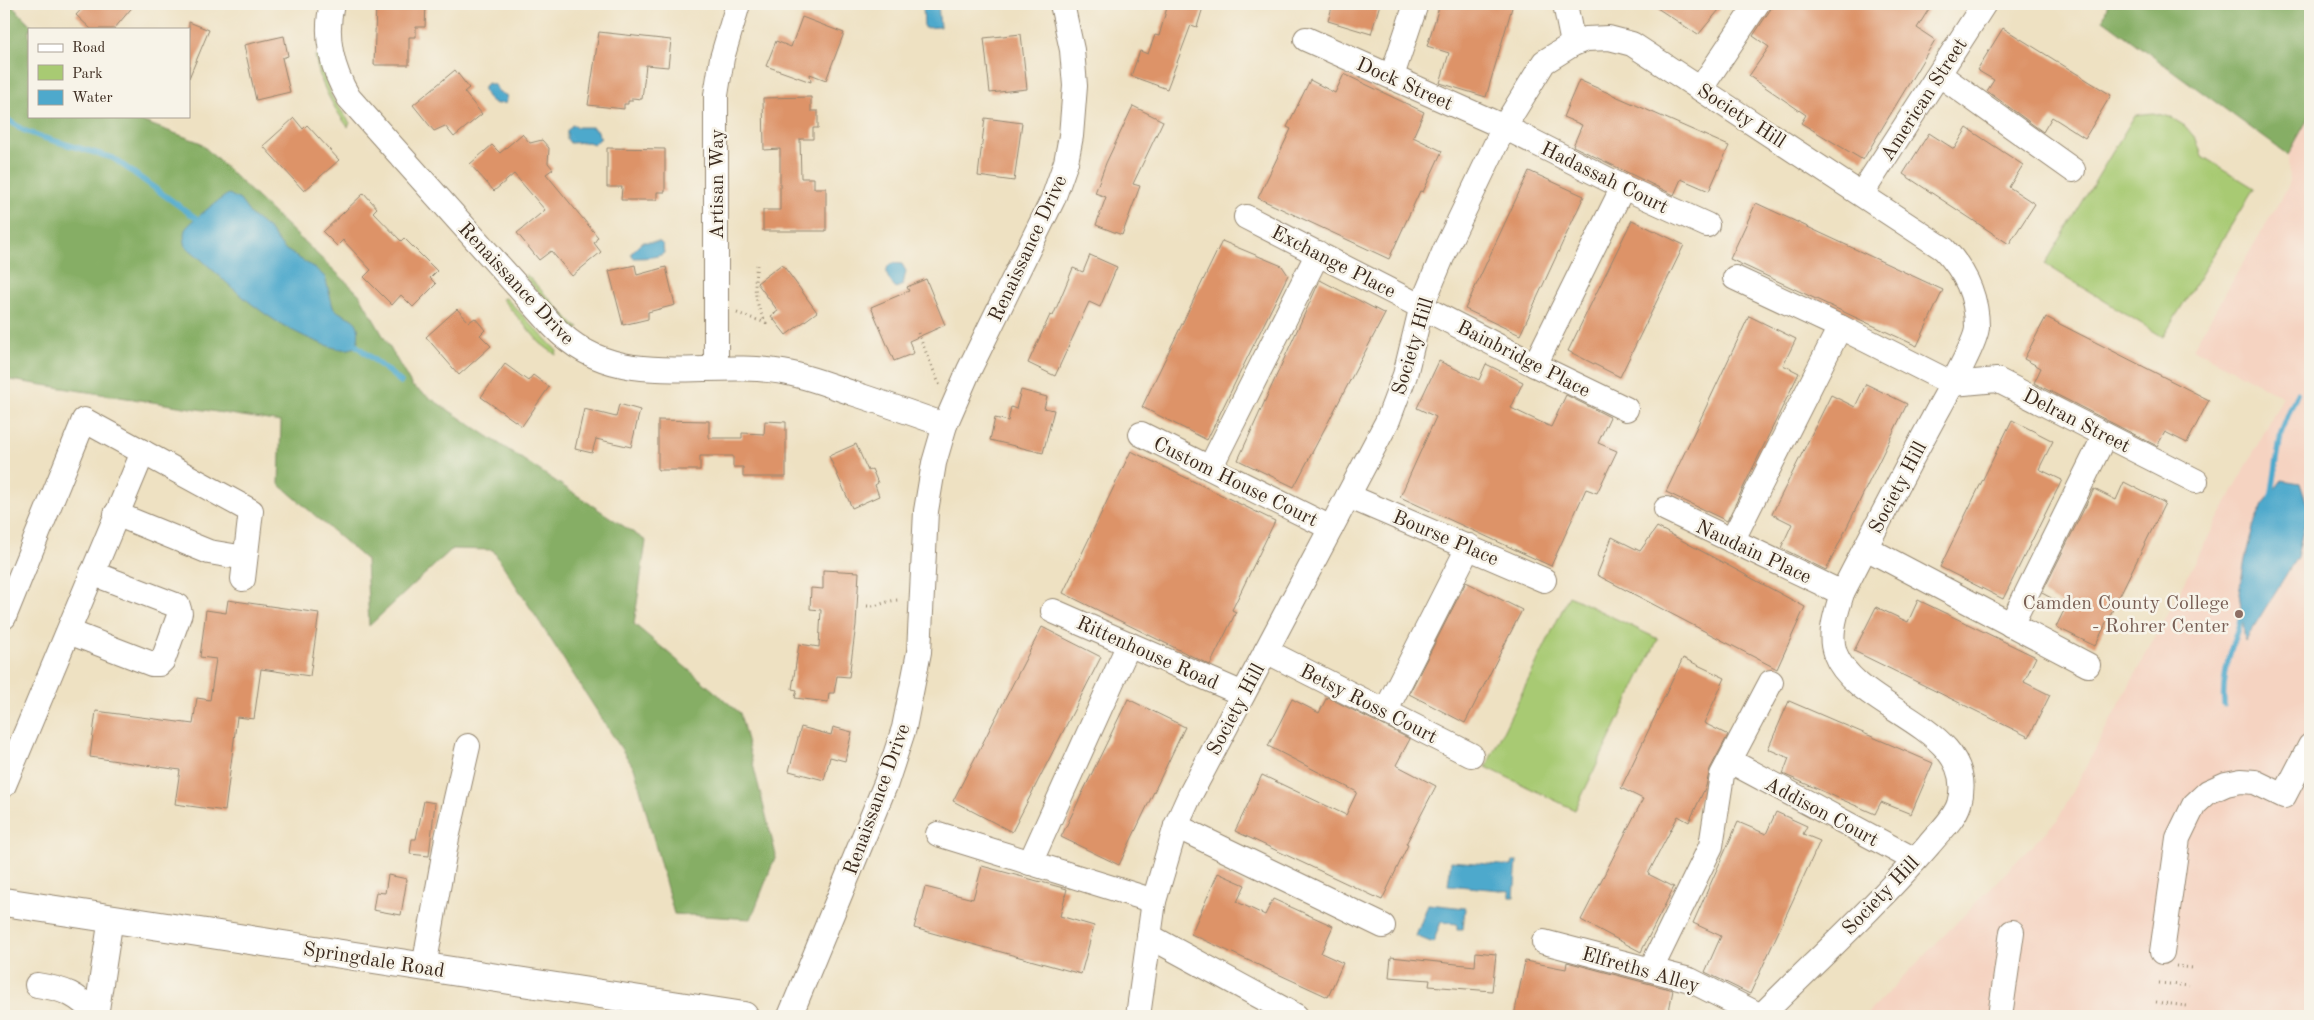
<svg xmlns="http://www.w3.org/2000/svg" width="2314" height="1020" viewBox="0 0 2314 1020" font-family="'Old Standard TT',serif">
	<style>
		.built { fill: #f5d3c1 }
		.green { fill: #a8ca73; stroke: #727a48 }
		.forest { fill: #86ae65; stroke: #606c42 }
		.water { fill: #4ea9cc; stroke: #446a75 }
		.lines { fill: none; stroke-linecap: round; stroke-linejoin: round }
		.stream { stroke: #4ea9cc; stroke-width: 5.5 }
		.building { fill: #dd9368 }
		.minor-casing { stroke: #948670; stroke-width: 26 }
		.major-casing { stroke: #948670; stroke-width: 30 }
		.path { stroke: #948670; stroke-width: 3; stroke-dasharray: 1 4; stroke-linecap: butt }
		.minor { stroke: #fff; stroke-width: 24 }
		.major { stroke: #fff; stroke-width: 28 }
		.education-dot { fill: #8d6e63; stroke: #f7f3e8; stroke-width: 2 }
		.labels { text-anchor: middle; stroke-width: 5; stroke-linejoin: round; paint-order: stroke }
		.street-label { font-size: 20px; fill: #3b2a1e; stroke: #f7f3e8 }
		.education-label { font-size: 20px; fill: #785e54; stroke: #f7f3e8; text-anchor: end }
	</style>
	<rect width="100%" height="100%" fill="#f7f3e8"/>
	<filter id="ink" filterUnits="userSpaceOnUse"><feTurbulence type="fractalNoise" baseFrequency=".02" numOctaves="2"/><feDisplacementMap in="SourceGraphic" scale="10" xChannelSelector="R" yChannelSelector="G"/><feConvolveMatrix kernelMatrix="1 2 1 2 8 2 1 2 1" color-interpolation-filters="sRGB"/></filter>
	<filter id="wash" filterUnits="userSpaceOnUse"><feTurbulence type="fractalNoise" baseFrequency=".0096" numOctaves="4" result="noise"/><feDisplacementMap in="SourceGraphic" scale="20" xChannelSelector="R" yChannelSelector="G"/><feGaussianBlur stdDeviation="1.12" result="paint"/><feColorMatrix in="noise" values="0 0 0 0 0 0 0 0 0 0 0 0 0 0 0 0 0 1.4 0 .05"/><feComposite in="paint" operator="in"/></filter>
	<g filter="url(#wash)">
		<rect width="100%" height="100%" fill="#eee1c2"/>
		<polygon class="built" points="2310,115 2310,1016 1865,1016 2058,819 2283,397 2193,348 2289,185 2288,155"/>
		<g class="green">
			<path d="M315,55L319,56L332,97L350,123L348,127C332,106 319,82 315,55Z"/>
			<polygon points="2153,113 2170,117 2185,126 2196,139 2202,156 2254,188 2163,337 2045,264 2135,115"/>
			<polygon points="526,274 575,326 579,328 576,330 559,316 525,277"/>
			<polygon points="506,298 557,351 556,355 540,343 502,299"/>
			<polygon points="1569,596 1658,639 1575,810 1486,767"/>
		</g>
		<g class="forest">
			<polygon points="4,4 10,4 35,29 29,29 29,116 127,116 199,142 359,294 412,386 646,541 634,624 740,713 776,855 751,919 674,914 635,770 493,550 452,549 369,626 366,560 279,484 281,422 4,379"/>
			<polygon points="2108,4 2310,4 2310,115 2288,155 2103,20"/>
		</g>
		<g class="water">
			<polygon points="923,4 938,4 940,27 924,28"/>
			<path d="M488,83L495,85L498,91L507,96L506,103L497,104C489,101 483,94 484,86Z"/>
			<polygon points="572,125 575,125 576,127 592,127 598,131 599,136 601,138 594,144 588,142 570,143 567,139 567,131"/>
			<path d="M229,194L240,200L251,215L269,229L283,248L316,269L325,277L333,307C347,322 364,313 357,346C346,353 331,347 320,343C278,327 248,303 215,272C205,263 197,255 186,247C185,242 183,236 185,230C186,225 223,196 229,194Z"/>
			<path d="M642,242H660L663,245L664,253C658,258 641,258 633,258L631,253Z"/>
			<path d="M894,263L902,264L906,271L903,285L896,288C890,282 883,273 889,265Z"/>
			<polygon points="2282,480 2300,483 2308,508 2297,557 2245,641 2239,592 2245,560 2253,527 2263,504"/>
			<polygon points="1451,861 1512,866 1513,861 1517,861 1514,897 1510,897 1510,891 1448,885"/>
			<polygon points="1428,904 1465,908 1463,929 1457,929 1457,924 1441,922 1433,943 1416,936"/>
		</g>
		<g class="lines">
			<g class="stream">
				<polyline points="4,117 23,130 41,137 113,158 200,221"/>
				<polyline points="352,342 401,382"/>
				<polyline points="2271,499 2281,433 2297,393"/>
				<path d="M2224,705C2221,672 2234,640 2244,610"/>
			</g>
		</g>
		<g id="blocks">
			<g class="building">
				<polygon points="86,4 135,4 114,29 91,29 76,15"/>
				<polygon points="376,4 426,4 425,27 416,27 416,37 409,37 409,65 374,65"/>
				<polygon points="1168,4 1204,4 1197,27 1191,25 1167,89 1131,76 1140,51 1148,54 1155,35 1159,36"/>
				<polygon points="1333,4 1380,4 1371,34 1328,21"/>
				<polygon points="1440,4 1513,4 1486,97 1440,83 1449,53 1427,46"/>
				<polygon points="1651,4 1724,4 1698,35"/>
				<polygon points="1774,4 1932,4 1917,28 1935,40 1863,160 1801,123 1806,115 1749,76 1769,47 1753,36"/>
				<polygon points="802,17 844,33 826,80 810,74 811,82 766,66 776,41 791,47"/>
				<polygon points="189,22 209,30 189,78"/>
				<polygon points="2003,28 2111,95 2085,138 2052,117 2043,132 1987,91 1994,80 1977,70"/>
				<polygon points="599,32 671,40 668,67 646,65 642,99 632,98 632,101 628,101 628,104 624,104 624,109 588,105"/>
				<polygon points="1021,34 1027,89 990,93 984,38"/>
				<polygon points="284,36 288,56 282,58 290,92 256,100 244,45"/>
				<polygon points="455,70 469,88 464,92 482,114 454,137 445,126 434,131 413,105"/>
				<polygon points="1344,74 1424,112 1413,137 1442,151 1423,192 1420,191 1389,259 1258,198 1291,129 1287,127 1310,80 1335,93"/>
				<polygon points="1579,80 1729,146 1709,191 1681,179 1674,195 1573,146 1582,125 1563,117"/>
				<polygon points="811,97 811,111 818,111 818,128 813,128 813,139 800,139 801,178 814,178 814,188 826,188 826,231 763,231 763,210 780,210 780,149 764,150 763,98"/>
				<polygon points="1133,106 1163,121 1133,184 1140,186 1122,235 1096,225 1106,197 1095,193 1106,163"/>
				<polygon points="294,118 303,129 307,125 339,160 304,191 263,146"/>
				<polygon points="985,118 1022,123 1014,181 978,176"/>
				<polygon points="1967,128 2023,165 2009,187 2035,204 2009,244 1903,174 1929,133 1954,149"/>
				<polygon points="522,134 530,143 542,140 549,148 548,163 553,169 546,174 598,237 594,243 601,252 572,276 551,251 539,260 517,233 545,210 514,174 494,191 470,164 492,145 500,153"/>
				<polygon points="607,148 665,149 665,192 657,192 657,200 621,200 622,187 607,187"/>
				<polygon points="1529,171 1584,196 1520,335 1465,309"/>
				<polygon points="364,193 377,208 373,212 401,241 404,238 437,271 430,278 436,284 413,307 401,295 392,305 364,277 371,270 343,240 337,246 323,232"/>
				<polygon points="1756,203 1943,290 1917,346 1730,259"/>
				<polygon points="1632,220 1684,245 1620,377 1568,351"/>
				<polygon points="1222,241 1282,266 1288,275 1207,440 1142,407"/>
				<polygon points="1090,255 1117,267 1100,307 1089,302 1055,376 1028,363 1050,315 1053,316 1073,268 1083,272"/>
				<polygon points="782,264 817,312 786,335 771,316 778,311 757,283"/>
				<polygon points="635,265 637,275 666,267 675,305 648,312 648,319 623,325 609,271"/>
				<polygon points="926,279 945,325 909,341 914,353 894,361 871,307 909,291 907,287"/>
				<polygon points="1320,280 1385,314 1294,487 1238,460"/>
				<polygon points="457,309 469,322 475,318 485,330 480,335 491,346 459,375 426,337"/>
				<polygon points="1749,316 1796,339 1783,365 1799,373 1727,521 1666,492"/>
				<polygon points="2046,317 2209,400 2187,443 2165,432 2157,446 2034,383 2041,368 2024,359"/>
				<polygon points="1439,361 1479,380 1486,364 1523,382 1511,408 1551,427 1566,395 1610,417 1598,443 1617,451 1597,493 1586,489 1551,566 1400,497 1436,417 1417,408"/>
				<polygon points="505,364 528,381 533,375 549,387 522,426 481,397"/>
				<polygon points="1866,384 1907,404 1826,570 1781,548 1792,524 1772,514 1831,395 1855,407"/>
				<polygon points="1021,390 1047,397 1044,408 1054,410 1043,453 990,440 995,418 1008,421 1011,407 1016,409"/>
				<polygon points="619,404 640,410 631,447 596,439 592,453 575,449 584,409 616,417"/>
				<polygon points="658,420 709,421 709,438 742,438 742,433 764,434 765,421 786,422 786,477 743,477 743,467 733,467 733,456 700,456 700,470 658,470"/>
				<polygon points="2012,420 2053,441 2039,469 2062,480 2003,599 1940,567"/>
				<polygon points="856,444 868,471 872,469 878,483 875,485 879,496 852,508 829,456"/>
				<polygon points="1131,451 1275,521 1232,610 1236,612 1210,665 1063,593"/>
				<polygon points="2124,482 2165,503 2095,646 2056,627 2066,606 2042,593 2094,489 2116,500"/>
				<polygon points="1657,527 1805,607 1777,669 1597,575 1612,537 1640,551"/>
				<polygon points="823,570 859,572 856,625 849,677 837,676 834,693 829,693 828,702 795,698 797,690 792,689 799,644 819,647 821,610 810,609 811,588 823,589"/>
				<polygon points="1466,582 1522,610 1465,723 1409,694"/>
				<polygon points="228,600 319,613 310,676 261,669 254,719 237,717 225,811 175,804 180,770 90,757 96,711 193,724 197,698 210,700 216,659 200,657 206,610 226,613"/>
				<polygon points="1918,600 2036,657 2024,682 2050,695 2029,737 1854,651 1876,607 1908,622"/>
				<polygon points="1042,627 1101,657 1012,832 953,801"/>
				<polygon points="1683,658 1725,678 1704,723 1728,735 1710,769 1706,786 1689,822 1678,816 1648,874 1674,887 1641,952 1581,920 1643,799 1621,788"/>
				<polygon points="1327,697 1410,739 1396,765 1436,786 1406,844 1408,845 1382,900 1235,831 1262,775 1346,815 1357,792 1268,746 1292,699 1319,713"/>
				<polygon points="1128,699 1185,727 1119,865 1061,837"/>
				<polygon points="1789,701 1933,763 1911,814 1881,802 1875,814 1783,774 1789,758 1768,749"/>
				<polygon points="801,727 831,735 833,727 852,732 845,761 830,757 824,780 789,771"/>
				<polygon points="424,801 435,803 429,856 410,854 412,839 416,839"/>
				<polygon points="1776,812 1807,826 1803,834 1820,841 1750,994 1705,972 1721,936 1693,923 1738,822 1766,834"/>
				<polygon points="982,866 1067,889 1060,916 1094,926 1081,974 914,928 925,887 973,899"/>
				<polygon points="1218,873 1245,885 1237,902 1265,915 1273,899 1333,926 1321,953 1343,963 1328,997 1191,934"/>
				<polygon points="388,875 407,879 401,915 373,910 376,892 385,893"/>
				<polygon points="1476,952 1496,954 1492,991 1429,986 1430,980 1389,977 1391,957 1475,966"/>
				<polygon points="1525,961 1566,969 1567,962 1673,990 1668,1016 1514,1016"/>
			</g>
		</g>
	</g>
	<g filter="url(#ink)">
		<use href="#blocks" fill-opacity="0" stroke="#948670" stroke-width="1"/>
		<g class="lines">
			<defs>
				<g id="minor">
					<path d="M332,4C324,36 332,70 349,98L553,326C616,394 703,358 783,372C807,376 829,385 852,393C883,403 914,414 945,425"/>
					<polyline points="1565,4 1573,44"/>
					<polyline points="1306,39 1504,127 1623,187 1707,225"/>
					<polyline points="1940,75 2073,170"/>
					<polyline points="1392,76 1416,4"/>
					<polyline points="1701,88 1757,4"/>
					<polyline points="1862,193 1984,4"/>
					<polyline points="1246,217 1535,365 1626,409"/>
					<polyline points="1735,278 1840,327 1953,384 1997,380 2196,481"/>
					<polyline points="1535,365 1623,187"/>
					<polyline points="716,368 716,95 722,58 738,4"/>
					<polyline points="1141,434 1331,528"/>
					<polyline points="1210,468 1318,253"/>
					<polyline points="1348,496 1544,580"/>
					<polyline points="1666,509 1842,593"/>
					<polyline points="116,514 209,552 245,558"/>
					<polyline points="1732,541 1840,327"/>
					<polyline points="1866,548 2088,665"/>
					<polyline points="1053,611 1243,694"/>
					<polyline points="4,617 84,420 251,511 243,579"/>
					<polyline points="2011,625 2105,435"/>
					<polyline points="69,632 152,664 159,664 163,660 180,613 178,606 92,573"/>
					<polyline points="1266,651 1471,755"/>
					<polyline points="1386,710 1469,546"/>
					<polyline points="1730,761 1915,860"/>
					<polyline points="4,785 143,452"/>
					<polyline points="1176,826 1383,926"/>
					<polyline points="938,834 1154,901"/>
					<polyline points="1030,863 1129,644"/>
					<polyline points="1149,936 1296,1016"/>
					<polyline points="1544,942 1690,980 1761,1016"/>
					<polyline points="2162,952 2178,838 2194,805 2208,792 2226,784 2241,781 2255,782 2284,796 2310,746"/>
					<polyline points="424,967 447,838 468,746"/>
					<polyline points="1651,969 1711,846 1722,775 1771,682"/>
					<path d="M37,985C65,989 78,995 96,1015"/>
					<polyline points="96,1016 111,918"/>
					<polyline points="790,1016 886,783 904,728 919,652 926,511 934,463 945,425 969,370 1053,199 1066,162 1071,136 1075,86 1072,50 1062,4"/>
					<path d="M1138,1016L1154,901L1176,826L1190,795L1388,420L1405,375L1422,305L1445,250L1504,127L1544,62L1573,44L1586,39L1609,38L1632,44L1944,249C1965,271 1977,295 1977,327C1977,342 1942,402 1933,419C1902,476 1872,535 1842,593C1837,611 1828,634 1835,653C1856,711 1981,727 1959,804C1954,820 1938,833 1928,846C1876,906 1817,960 1761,1016"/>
					<polyline points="2000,1016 2012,932"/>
				</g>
				<polyline id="major" points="4,902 744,1016"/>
			</defs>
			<use href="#minor" class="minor-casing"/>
			<use href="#major" class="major-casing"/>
			<g class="path">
				<path d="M737,313L766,323C755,304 753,287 757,265"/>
				<polyline points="918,333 940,386"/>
				<path d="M867,606C879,607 887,600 900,600"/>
				<polyline points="2176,966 2192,968"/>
				<polyline points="2159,983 2189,986"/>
				<polyline points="2156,1002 2187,1006"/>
				<polyline points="2309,1016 2310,1014"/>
			</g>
			<use href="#minor" class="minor"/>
			<use href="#major" class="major"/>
		</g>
	</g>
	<circle class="education-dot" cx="2239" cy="614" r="5"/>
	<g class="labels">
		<g class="street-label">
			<text transform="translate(1405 83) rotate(24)" y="7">Dock Street</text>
			<text transform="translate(1923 99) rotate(-57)" y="7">American Street</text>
			<text transform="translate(1742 115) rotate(33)" y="7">Society Hill</text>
			<text transform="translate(1605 177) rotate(26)" y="7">Hadassah Court</text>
			<text transform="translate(716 184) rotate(-90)" y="7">Artisan Way</text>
			<text transform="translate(1027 248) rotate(-65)" y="7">Renaissance Drive</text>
			<text transform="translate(1334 261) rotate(27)" y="7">Exchange Place</text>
			<text transform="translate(517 283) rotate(47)" y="7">Renaissance Drive</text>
			<text transform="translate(1412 346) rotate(-73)" y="7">Society Hill</text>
			<text transform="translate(1524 358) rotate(27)" y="7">Bainbridge Place</text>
			<text transform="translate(2077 420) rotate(27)" y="7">Delran Street</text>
			<text transform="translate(1236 481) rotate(26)" y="7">Custom House Court</text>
			<text transform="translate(1897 487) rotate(-62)" y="7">Society Hill</text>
			<text transform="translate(1446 537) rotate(23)" y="7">Bourse Place</text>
			<text transform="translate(1754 551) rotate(25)" y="7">Naudain Place</text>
			<text transform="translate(1148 652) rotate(24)" y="7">Rittenhouse Road</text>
			<text transform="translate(1369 703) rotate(27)" y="7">Betsy Ross Court</text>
			<text transform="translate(1235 709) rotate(-62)" y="7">Society Hill</text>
			<text transform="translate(876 799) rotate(-70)" y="7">Renaissance Drive</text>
			<text transform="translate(1822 811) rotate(28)" y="7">Addison Court</text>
			<text transform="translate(1880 895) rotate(-46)" y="7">Society Hill</text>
			<text transform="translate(374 959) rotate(9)" y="7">Springdale Road</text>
			<text transform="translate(1641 969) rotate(16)" y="7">Elfreths Alley</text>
		</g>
		<g class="education-label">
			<text x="2229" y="609">Camden County College<tspan x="2229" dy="23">- Rohrer Center</tspan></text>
		</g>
	</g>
	<rect width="2314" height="1020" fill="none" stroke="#f7f3e8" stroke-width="20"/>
	<rect x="28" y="28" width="162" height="90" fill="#f7f3e8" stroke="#aca397"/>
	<rect x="38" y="44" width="25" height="8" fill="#ffffff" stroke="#aca397"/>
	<text x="72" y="52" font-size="15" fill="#3b2a1e">Road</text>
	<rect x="38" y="65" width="25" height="15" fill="#a8ca73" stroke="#aca397"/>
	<text x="72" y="78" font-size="15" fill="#3b2a1e">Park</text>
	<rect x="38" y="90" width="25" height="15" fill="#4ea9cc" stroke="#aca397"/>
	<text x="72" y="102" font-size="15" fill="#3b2a1e">Water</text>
</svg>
